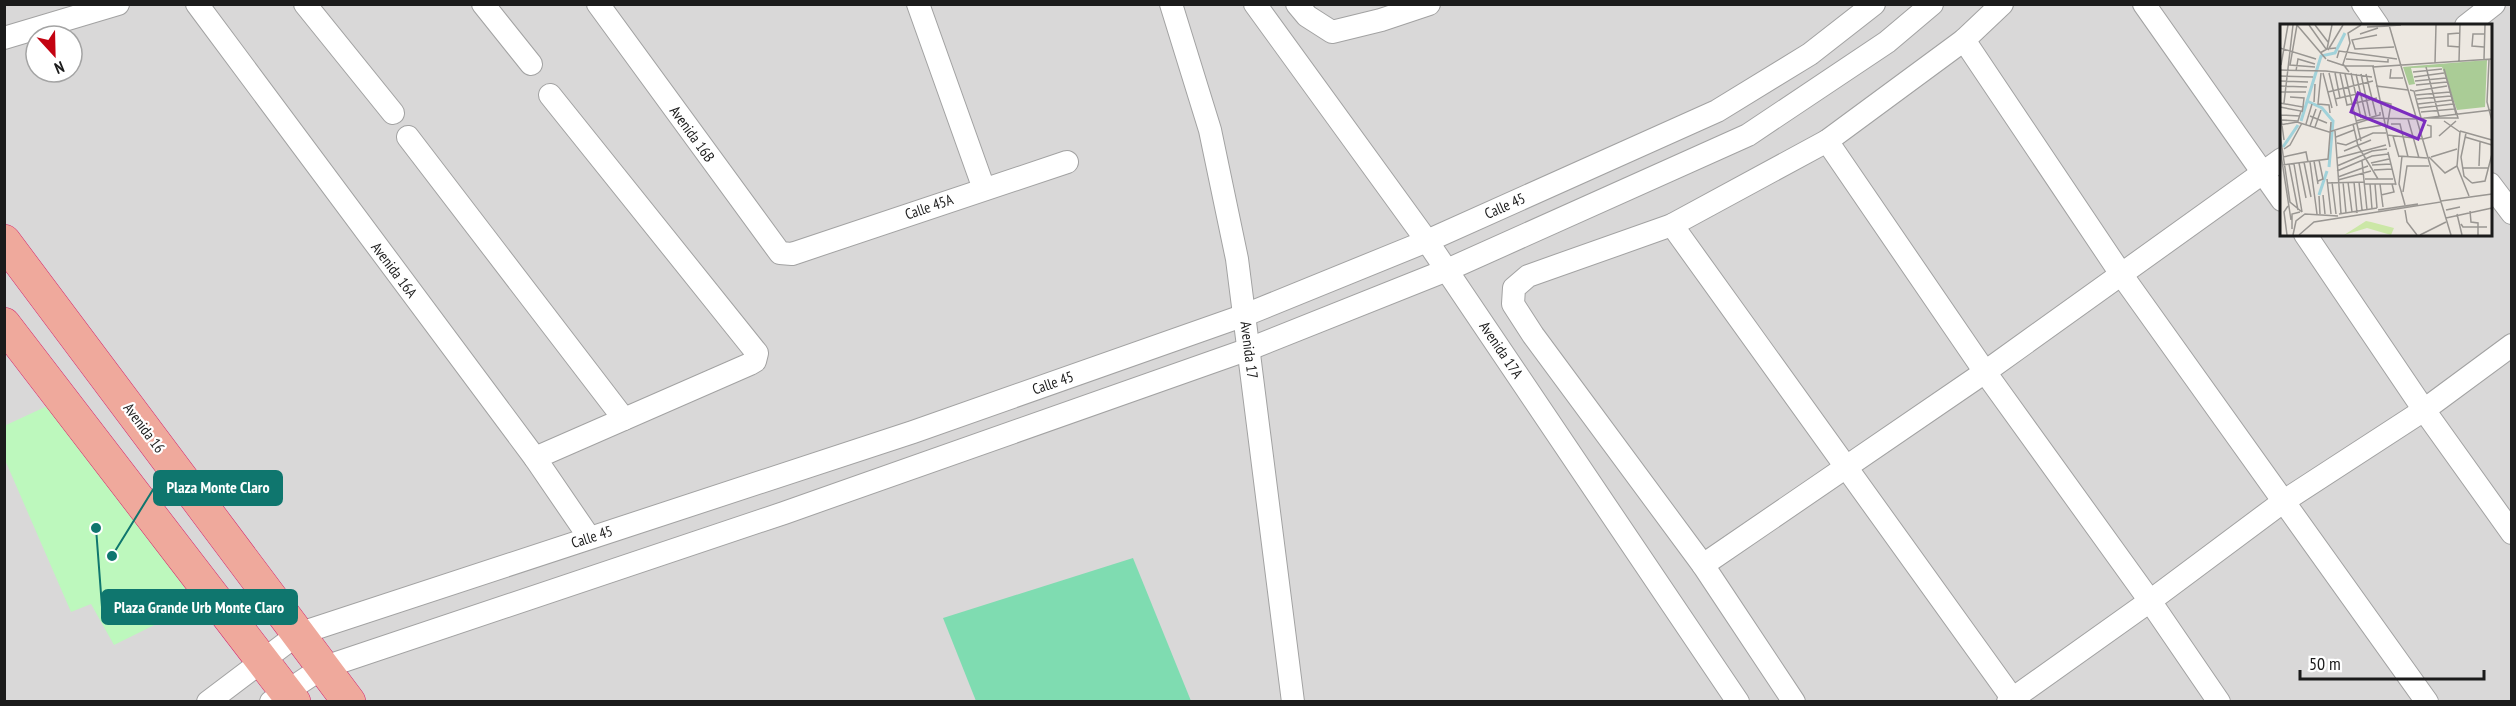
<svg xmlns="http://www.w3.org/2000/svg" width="2516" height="706" viewBox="0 0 2516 706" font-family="'PT Sans Narrow',sans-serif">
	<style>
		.residential { fill: #d9d8d8; fill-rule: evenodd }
		.park { fill: #bdf8bd }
		.pitch { fill: #7fdcb1 }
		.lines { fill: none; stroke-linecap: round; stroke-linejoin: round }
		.minor-casing { stroke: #a2a2a2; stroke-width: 24 }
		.trunk-casing { stroke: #d3266e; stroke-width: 34 }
		.minor { stroke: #fff; stroke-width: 22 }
		.trunk { stroke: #efa99c; stroke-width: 33 }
		.labels { text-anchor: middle; stroke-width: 4.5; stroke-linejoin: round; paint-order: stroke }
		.street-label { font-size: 15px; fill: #1b1b1b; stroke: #fff }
		.inset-river { fill: none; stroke: #a1d2da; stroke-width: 3 }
		.inset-road { fill: none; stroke: #999692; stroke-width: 1.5 }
		.view { fill: #7b2cbf; fill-opacity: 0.15; stroke: #7b2cbf; stroke-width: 3 }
		.inset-edge { fill: none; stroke: #1b1b1b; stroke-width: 3 }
		.leader { fill: none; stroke: #0f766e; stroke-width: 2 }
		.callout-dot { fill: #0f766e; stroke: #fff; stroke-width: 2 }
		.callout { fill: #0f766e; stroke: #0f766e; stroke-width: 2 }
		.callout-label { font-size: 16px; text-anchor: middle; font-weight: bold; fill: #fff }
	</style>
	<rect width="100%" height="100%" fill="#ede8e1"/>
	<path class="residential" d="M5,5H2511V701H5ZM2282,26H2490V234H2282ZM36,36H72V72H36Z"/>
	<polygon class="park" points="58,401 205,600 114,645 91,604 71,612 5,460 4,426"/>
	<polygon class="pitch" points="1133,558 1191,701 976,701 943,618"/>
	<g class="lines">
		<defs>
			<g id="minor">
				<polyline points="197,4 535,458 589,537"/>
				<polyline points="305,4 393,113"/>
				<polyline points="483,4 531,64"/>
				<polyline points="598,4 780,253 792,254 1067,162"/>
				<polyline points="918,4 984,189"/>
				<polyline points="1171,4 1210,130 1237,259 1293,702"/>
				<polyline points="1255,4 1427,241 1738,702"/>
				<polyline points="1297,4 1307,16 1332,32 1381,20 1429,4"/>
				<polyline points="2144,4 2282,200"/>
				<polyline points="2363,4 2378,26"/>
				<polyline points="2466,26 2494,4"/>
				<polyline points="4,38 118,4"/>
				<polyline points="1964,40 2121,274 2427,702"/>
				<polyline points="408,137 624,419"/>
				<polyline points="1827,141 1985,372 2150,601 2219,702"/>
				<polyline points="2490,184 2512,213"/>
				<polyline points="1672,225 2015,702"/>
				<polyline points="2305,234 2424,410 2512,533"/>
				<polyline points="535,458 750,364 755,361 757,353 550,95"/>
				<polyline points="1703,565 1985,372 2282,159"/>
				<polyline points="208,702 298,634 913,432 1245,315 1427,241 1717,111 1810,54 1874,4"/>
				<polyline points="271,702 322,668 784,513 1249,349 1447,270 1748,135 1887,42 1932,4"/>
				<polyline points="1794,702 1703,565 1533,335 1513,304 1514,288 1528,276 1672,225 1827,141 1964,40 2002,4"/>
				<polyline points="2008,702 2150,601 2284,501 2424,410 2512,345"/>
			</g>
			<g id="trunk">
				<polyline points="4,241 349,702"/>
				<polyline points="4,324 294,702"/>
			</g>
		</defs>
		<use href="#minor" class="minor-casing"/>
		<use href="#trunk" class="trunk-casing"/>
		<use href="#minor" class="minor"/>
		<use href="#trunk" class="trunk"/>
	</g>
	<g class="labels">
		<g class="street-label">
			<text transform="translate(692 134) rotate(54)" y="5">Avenida 16B</text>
			<text transform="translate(1505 206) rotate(-24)" y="5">Calle 45</text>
			<text transform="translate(929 207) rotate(-19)" y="5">Calle 45A</text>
			<text transform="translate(394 270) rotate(53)" y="5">Avenida 16A</text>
			<text transform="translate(1249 350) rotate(83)" y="5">Avenida 17</text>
			<text transform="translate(1501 350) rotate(56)" y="5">Avenida 17A</text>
			<text transform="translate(1053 383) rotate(-19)" y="5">Calle 45</text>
			<text transform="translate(144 428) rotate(53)" y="5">Avenida 16</text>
			<text transform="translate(592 537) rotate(-18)" y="5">Calle 45</text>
		</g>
	</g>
	<g transform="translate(2280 24)">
		<rect width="212" height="212" fill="#ede8e1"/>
		<path d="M86,197L91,198L114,204L111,211L87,204L64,211Z" fill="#cbe7a6"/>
		<path d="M207,36L205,83L177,86L162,43L131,44L135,60L129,61L123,43Z" fill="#aacc96"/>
		<path class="inset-river" d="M27,77L42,84L53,97L49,143M21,97L41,32L55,29L65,9M3,123L18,101M39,171L47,147"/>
		<path class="inset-road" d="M17,1L10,41L35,43M17,1L46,35M29,1L46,25L56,24M35,1L48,18M110,2L87,3L121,1M80,10L98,4M97,11L72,16L75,25L114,23M180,23L168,22V10L180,9M204,23L192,22L193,10H204M0,24L36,35M48,26L63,1M40,29L47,25L52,1M57,34L59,27L117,35M66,35L108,38V35M204,35L205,1M47,36L65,42H94M209,36L207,78L212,97M179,37L180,1M155,39L156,1M1,41L8,1M146,43L159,92M111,45L110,54H123M0,46L46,47M16,47L18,35L35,40M46,47L92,53M69,48L63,40L70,19L68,9L81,1M133,48L162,45M41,49L38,80L49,81L50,89M43,49L52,84M49,49L57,82M55,49L60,74M60,49L67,81L97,74M71,49L81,94M65,50L81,117M76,50L86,93M81,50L90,92M86,50L96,91M0,52L33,53M134,53L164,49M0,57L28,58M135,57L166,54M136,61L167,58M0,62L27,63M96,62L128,66M130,66L134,67L141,94M135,67L167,62M0,68H26M48,68L93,57M136,71L170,68M10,73L24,74L23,83M55,75L77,70M137,75L171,72M99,77L111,80L107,103M34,78L35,60M0,79L23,83L22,88M4,79L13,1M138,80L172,76M0,83L21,87L18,97L2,96M139,84L173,80M0,87L4,116M141,88L174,85M1,91L20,92M30,92L47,99M144,94H178L164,45L176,90M128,95L139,134M76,97L100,91V88M26,100L32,80M73,100L78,122L98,155M111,100H120L128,133M0,101L17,98L49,108L93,94L137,95L212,86M30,102L36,85M35,103L41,86M79,105L103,101M55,107L61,190M180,107L212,116M186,109L181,133L184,152L192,159M0,110L10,178L22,188M107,111L143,115L151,113V102L147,101M113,112L119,133M159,112L176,97M56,113L74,106M185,113L212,121M57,119L66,121L93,109H106M110,123L93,43L212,35M0,124L11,196M4,125L10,121L22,99M64,127L91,116M108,128L116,161M119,132L147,134M122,132L119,160L125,181M3,133L26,128L28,138M149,133L165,149L177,142L180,108L164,97M151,133L177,125M57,134L106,121M34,137L38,160M82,137L87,186M24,138L31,173M30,138L37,190M19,139L26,174M91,139L109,135M9,140L18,186M14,140L22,188M2,141L48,135L51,98M92,141L111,140M57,142L92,127L107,125M177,142L189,172M199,142L200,118M183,144H208M94,146L112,145M57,147L92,132L108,130M58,153L88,142M47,155L51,190M85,155H113M58,156L91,147M38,157L43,155L39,136M52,158L56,190M63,158L66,189M68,158L72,188M74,158L77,189M79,158L82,186M47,159L84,158M192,159L205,157L212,130M85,160H115M90,160L92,185M95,160L97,184M100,160L103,183M123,168L127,142H149M43,171L45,190M101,171L114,168L112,160M39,172L40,190M161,177L212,170M161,178L171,211M171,185L166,186L180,183M98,186L138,180M125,186L127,198L137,211M190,187L191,198L198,199V211M59,190L97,184M177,190L182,211M166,194L212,184M181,200L183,203H207M12,205V190L20,188M7,211L4,188L8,182M13,211L16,197L25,190L58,192M19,211L34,198L161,178L109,1M140,211L166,198"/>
		<path class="view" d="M78,69L145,97L138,115L71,88Z"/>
		<rect width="212" height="212" class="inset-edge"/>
	</g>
	<path class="leader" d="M112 556L154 488M96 528L102 607"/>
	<g class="callout-dot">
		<circle cx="112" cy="556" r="6"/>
		<circle cx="96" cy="528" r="6"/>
	</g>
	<g class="callout">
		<rect x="154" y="471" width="128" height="34" rx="6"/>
		<rect x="102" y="590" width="195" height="34" rx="6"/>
	</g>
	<g class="callout-label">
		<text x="218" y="493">Plaza Monte Claro</text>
		<text x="199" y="613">Plaza Grande Urb Monte Claro</text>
	</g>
	<rect width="2516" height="706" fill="none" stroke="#1b1b1b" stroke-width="12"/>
	<g transform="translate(54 54) rotate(158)"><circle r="28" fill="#ffffff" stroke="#a4a4a4" stroke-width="1.5"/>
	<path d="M0-4.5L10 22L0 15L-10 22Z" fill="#c30311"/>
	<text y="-9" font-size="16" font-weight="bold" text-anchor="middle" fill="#1b1b1b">N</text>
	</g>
	<path d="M2300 670v9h184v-9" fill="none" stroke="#1b1b1b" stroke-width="3"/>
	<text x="2309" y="670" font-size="18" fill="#1b1b1b" stroke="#ffffff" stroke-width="4.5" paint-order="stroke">50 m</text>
</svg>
